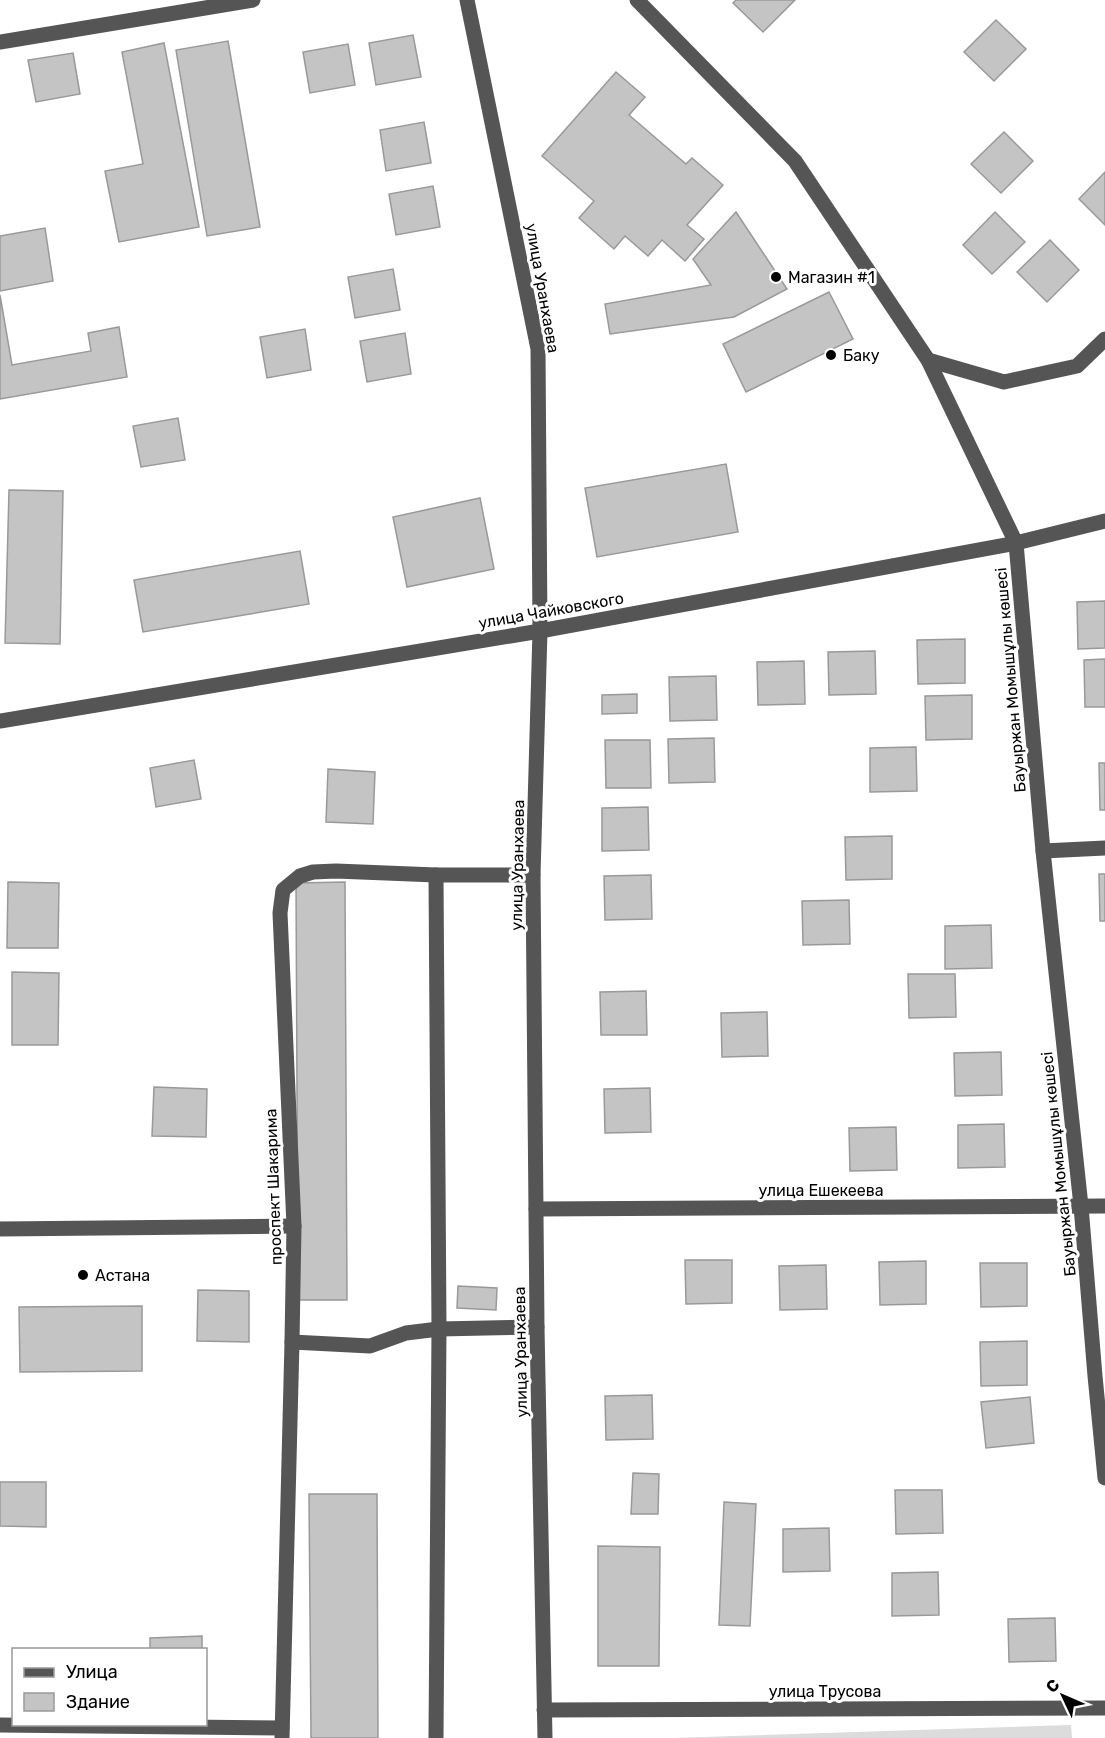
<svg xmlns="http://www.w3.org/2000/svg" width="1105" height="1738" viewBox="0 0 1105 1738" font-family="Rubik,sans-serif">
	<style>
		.green { fill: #dcdcdc }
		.building { fill: #c4c4c4; stroke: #999; stroke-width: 1.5 }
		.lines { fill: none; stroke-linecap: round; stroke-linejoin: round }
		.minor { stroke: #555; stroke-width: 15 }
		.poi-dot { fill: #000; stroke: #fff; stroke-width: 2 }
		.labels { text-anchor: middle; stroke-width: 6; stroke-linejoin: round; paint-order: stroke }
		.poi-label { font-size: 16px; fill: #000; stroke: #fff; text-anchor: start }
		.street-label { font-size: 16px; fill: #000; stroke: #fff }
	</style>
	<rect width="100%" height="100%" fill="#fff"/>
	<polygon class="green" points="1071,1725 1072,1738 672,1738"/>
	<g class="building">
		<polygon points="736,0 795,0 763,32 733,3"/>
		<polygon points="996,20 1026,49 994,81 964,52"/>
		<polygon points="413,35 421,77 376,85 369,43"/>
		<polygon points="228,41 260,227 207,236 176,50"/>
		<polygon points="164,43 199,227 119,242 105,171 143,164 122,52"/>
		<polygon points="348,44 355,85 310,93 303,52"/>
		<polygon points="73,53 80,94 36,102 28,60"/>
		<polygon points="616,72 645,97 629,115 686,164 692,158 723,185 687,225 704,239 685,261 662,240 648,256 625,236 614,249 579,218 594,201 542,156"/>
		<polygon points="424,122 431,163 386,171 380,130"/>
		<polygon points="1004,132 1033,161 1001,193 971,164"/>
		<polygon points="1105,172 1105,225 1079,199"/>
		<polygon points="433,186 440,227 396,235 389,194"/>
		<polygon points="736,212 787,289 734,317 610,334 605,304 711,285 693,259"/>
		<polygon points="995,212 1025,242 992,274 963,245"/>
		<polygon points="45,228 53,281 0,291 0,236"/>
		<polygon points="1050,240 1079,270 1047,302 1017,272"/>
		<polygon points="393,269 400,310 355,318 348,277"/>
		<polygon points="829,292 853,339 746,392 723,344"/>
		<polygon points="0,295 12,365 91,351 88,333 119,327 127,377 0,399"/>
		<polygon points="305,329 311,370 267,378 260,337"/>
		<polygon points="405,333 411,374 367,382 360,341"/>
		<polygon points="178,418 185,460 141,467 133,426"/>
		<polygon points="726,464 738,532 597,557 585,488"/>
		<polygon points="9,490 63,491 60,644 5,643"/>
		<polygon points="480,498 494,569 407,587 393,517"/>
		<polygon points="300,551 309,604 143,632 134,580"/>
		<polygon points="1105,601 1105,648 1078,649 1077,602"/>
		<polygon points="965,639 965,683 918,684 917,640"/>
		<polygon points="875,651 876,694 829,695 828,652"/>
		<polygon points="1105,659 1105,707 1085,707 1084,660"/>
		<polygon points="804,661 805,704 758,705 757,662"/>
		<polygon points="716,676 717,720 670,721 669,677"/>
		<polygon points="637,694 637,713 602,714 602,695"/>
		<polygon points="972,695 972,739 926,740 925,696"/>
		<polygon points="714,738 715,782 669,783 668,739"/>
		<polygon points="605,740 650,740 651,788 606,788"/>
		<polygon points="916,747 917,791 870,792 870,748"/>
		<polygon points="194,760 201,799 156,807 150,768"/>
		<polygon points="1099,763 1105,763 1105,810 1100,810"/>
		<polygon points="328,769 375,772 373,824 326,822"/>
		<polygon points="648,807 649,850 602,851 602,808"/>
		<polygon points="892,836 892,879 846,880 845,837"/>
		<polygon points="1099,874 1105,874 1105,921 1100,921"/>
		<polygon points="651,875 652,919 605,920 604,876"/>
		<polygon points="8,882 59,883 58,948 7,948"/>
		<polygon points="345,882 347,1300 298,1300 296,883"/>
		<polygon points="849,900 850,944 803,945 802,901"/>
		<polygon points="991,925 992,968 945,969 945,926"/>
		<polygon points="12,972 59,973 58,1045 12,1045"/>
		<polygon points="908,974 955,974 956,1017 909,1018"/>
		<polygon points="646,991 647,1035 601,1035 600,992"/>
		<polygon points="767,1012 768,1056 722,1057 721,1013"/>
		<polygon points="1001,1052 1002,1095 955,1096 954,1053"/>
		<polygon points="154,1087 207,1089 206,1137 152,1136"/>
		<polygon points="650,1088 651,1132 605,1133 604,1089"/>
		<polygon points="1004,1124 1005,1167 958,1168 958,1125"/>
		<polygon points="896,1127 897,1170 850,1171 849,1128"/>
		<polygon points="685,1260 732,1260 732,1303 686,1304"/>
		<polygon points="926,1261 926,1304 880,1305 879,1262"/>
		<polygon points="980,1263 1027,1263 1027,1306 981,1307"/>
		<polygon points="826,1265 827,1309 780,1310 779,1266"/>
		<polygon points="458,1286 497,1288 496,1310 457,1308"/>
		<polygon points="198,1290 249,1291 249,1342 197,1341"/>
		<polygon points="142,1306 142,1371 20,1372 19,1307"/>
		<polygon points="1027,1341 1027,1385 981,1386 980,1342"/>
		<polygon points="652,1395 653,1439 606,1440 605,1396"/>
		<polygon points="1030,1397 1034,1443 986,1448 981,1402"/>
		<polygon points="633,1473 659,1474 658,1514 631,1514"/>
		<polygon points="0,1482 46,1482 46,1527 0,1526"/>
		<polygon points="895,1490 942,1490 943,1533 896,1534"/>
		<polygon points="309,1494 377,1494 378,1738 311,1738"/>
		<polygon points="724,1502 756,1504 750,1626 719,1625"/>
		<polygon points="829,1528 830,1571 783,1572 783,1529"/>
		<polygon points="598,1546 660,1547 659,1666 598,1666"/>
		<polygon points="938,1572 939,1615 892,1616 892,1573"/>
		<polygon points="1055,1618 1056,1661 1009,1662 1008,1619"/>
		<polygon points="202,1636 202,1650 150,1650 150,1638"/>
	</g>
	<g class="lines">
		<g class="minor">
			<polyline points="467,0 538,349 540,631 533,875 537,1327 545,1738"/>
			<polyline points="637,0 795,161 928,360 1016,543 1043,851 1081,1206 1095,1376 1105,1478"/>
			<polyline points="0,42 253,0"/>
			<polyline points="928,360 1004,382 1077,366 1105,339"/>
			<polyline points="0,721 540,631 1016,543 1105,521"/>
			<polyline points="1043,851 1105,848"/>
			<polyline points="536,1209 1105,1206"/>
			<polyline points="0,1229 294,1226"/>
			<polyline points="292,1342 370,1346 406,1333 439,1329 537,1327"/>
			<polyline points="544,1710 1105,1708"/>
			<polyline points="0,1725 282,1728"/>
			<polyline points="282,1738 292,1342 294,1226 280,913 283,890 300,876 313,872 336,871 436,875 533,875"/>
			<polyline points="436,1738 439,1329 436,875"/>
		</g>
	</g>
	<g class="poi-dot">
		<circle cx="776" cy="277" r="6"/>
		<circle cx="831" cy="355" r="6"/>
		<circle cx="83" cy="1275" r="6"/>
	</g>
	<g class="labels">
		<g class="poi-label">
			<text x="788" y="283">Магазин #1</text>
			<text x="843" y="361">Баку</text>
			<text x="95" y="1281">Астана</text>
		</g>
		<g class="street-label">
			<text transform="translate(543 288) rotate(80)" y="6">улица Уранхаева</text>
			<text transform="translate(551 610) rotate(-10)" y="6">улица Чайковского</text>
			<text transform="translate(1010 680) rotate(-95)" y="6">Бауыржан Момышұлы көшесі</text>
			<text transform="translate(517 865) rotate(-89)" y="6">улица Уранхаева</text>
			<text transform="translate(1058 1164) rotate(-96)" y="6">Бауыржан Момышұлы көшесі</text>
			<text transform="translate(273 1187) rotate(-92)" y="6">проспект Шакарима</text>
			<text x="821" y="1196">улица Ешекеева</text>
			<text transform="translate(520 1352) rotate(-91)" y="6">улица Уранхаева</text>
			<text x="825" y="1697">улица Трусова</text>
		</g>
	</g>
	<rect x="12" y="1648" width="195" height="78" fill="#ffffff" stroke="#999999" stroke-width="1.5"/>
	<rect x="24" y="1668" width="30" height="9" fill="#555555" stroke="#999999" stroke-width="1.5"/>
	<text x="66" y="1678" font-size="18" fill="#000000">Улица</text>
	<rect x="24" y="1693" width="30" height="18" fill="#c4c4c4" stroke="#999999" stroke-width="1.5"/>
	<text x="66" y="1708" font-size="18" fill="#000000">Здание</text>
	<g transform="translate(1063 1696) rotate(314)" stroke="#ffffff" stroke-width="4.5" paint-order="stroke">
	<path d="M0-4.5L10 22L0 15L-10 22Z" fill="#000000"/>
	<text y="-9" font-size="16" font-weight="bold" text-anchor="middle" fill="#000000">С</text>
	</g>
</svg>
